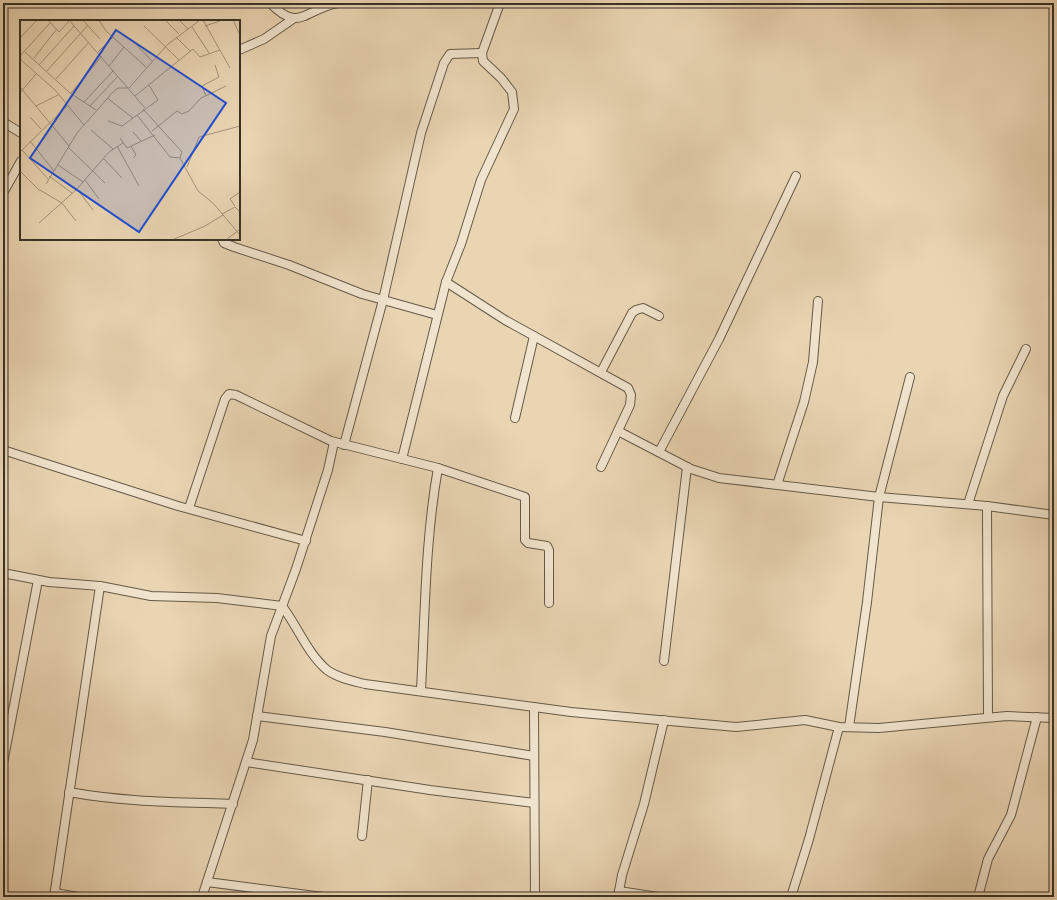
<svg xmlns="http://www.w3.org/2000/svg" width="1057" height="900" viewBox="0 0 1057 900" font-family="'IM FELL Double Pica',serif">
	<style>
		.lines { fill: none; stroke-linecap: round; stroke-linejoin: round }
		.street-casing { stroke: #655a48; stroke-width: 10 }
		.street { stroke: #f1e4ce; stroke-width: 8 }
		.inset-road { fill: none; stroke: #a3937a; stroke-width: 1 }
		.view { fill: #1d4ed8; fill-opacity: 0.15; stroke: #1d4ed8; stroke-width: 2 }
		.inset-edge { fill: none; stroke: #393125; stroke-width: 2 }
	</style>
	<rect width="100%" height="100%" fill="#ead5b3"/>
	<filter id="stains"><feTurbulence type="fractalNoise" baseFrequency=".005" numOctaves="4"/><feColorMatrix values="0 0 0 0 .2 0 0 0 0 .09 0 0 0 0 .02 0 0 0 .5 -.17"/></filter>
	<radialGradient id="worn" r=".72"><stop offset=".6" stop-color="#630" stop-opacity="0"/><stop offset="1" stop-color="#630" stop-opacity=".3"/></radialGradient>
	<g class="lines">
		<defs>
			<g id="street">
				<path d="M270,3C299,33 304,10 337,3"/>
				<polyline points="239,50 264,39 293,19"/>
				<polyline points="3,122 21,133"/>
				<polyline points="3,193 21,161"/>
				<polyline points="222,239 224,243 234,247 289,265 362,294 437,315"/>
				<polyline points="446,282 505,320 628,388 631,395 630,405 601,467"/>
				<polyline points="601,372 632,313 636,310 643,308 659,316"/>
				<polyline points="515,418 534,336"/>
				<polyline points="618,431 691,469 719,478 879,497 987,506 1054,515"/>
				<polyline points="344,445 383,300 421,133 444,63 450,54 482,53"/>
				<polyline points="3,450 178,506 306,541"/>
				<polyline points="659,452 719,339 796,176"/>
				<polyline points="402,459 446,282 461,244 481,180 514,109 512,92 501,78 483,61 482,53 500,3"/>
				<polyline points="777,485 804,402 813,362 818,301"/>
				<polyline points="968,504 1003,396 1026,349"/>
				<polyline points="987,506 988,717"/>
				<polyline points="189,508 225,399 229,394 236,395 331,441 438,468 525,497 525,540 528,543 547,546 549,550 549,603"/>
				<path d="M3,573L49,582L100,586L151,596L217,598L282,606C298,627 307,653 327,670C338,678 353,681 365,684L571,712L736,727L805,720L839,727L879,728L1007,716L1054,718"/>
				<polyline points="664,661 687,467"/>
				<path d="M421,690C425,616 425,541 438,468"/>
				<polyline points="534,707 535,897"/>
				<polyline points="257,716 385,732 534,756"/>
				<polyline points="849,727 867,602 879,497 910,377"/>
				<polyline points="246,762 430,790 534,803"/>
				<polyline points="3,763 38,580"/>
				<path d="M69,792C123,802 178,802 233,804"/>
				<polyline points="362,836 368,780"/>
				<polyline points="207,882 323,897"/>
				<polyline points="619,891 658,897"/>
				<polyline points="55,893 78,897"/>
				<polyline points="54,897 100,586"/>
				<polyline points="202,897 253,740 271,636 296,569 328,470 334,442"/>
				<polyline points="618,897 622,875 644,804 664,720"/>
				<polyline points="791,897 809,839 839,727"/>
				<polyline points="978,897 988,859 1011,815 1037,717"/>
			</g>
		</defs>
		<use href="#street" class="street-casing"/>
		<use href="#street" class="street"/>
	</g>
	<g transform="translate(20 20)">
		<rect width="220" height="220" fill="#ead5b3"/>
		<path class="inset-road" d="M28,0L39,12L49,1M49,0L125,88M63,0L80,19M79,0L86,11L126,47M145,0L159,14M159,0L168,9M183,0L210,48M213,0L220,15M124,6L159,40M185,6L200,1M172,7L189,33M156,17L170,31M0,18L17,0M110,18L132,41M5,32L50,73L76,90M78,32L93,17M0,36L30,3M14,38L36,10M0,39L35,70L64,105M19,45L54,6M89,46L104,27M26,52L68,5M36,59L69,22M0,67L49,126M0,73L16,54M51,73L82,36M115,76L173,29L180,37L200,30M186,76L182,66L199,57L195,45M87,78L113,98M64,82L93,51M16,86L38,75M70,86L98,56M123,89L162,132L160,138M117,95L150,137L160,138L178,171L193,183L220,215M10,97L21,109M88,101L102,106L138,80L129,65M71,110L93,129M132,111L157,91L162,94L169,91L181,78L206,66M113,112L121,121M100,118L107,128L135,115M10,121L34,151M97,126L119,166M111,126L116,135L113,138M48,127L85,163M2,130L28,159M0,132L47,86M83,138L102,158M38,145L63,162M167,147L179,117L220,106M0,151L18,169L42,183L56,201M29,156L52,173M65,160L79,179M26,164L57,113L93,72L98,68H109L147,25L180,0M57,169L73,190M215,186L210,179L220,172M202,194L215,187L220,192M19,203L56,170L89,132L103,123M152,220L185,206L203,195M206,220L220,209"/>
		<path class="view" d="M96,10L206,83L119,212L10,138Z"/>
		<rect width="220" height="220" class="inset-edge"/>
	</g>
	<rect width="1057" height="900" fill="none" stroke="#ead5b3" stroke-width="16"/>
	<rect x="4" y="4" width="1049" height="892" fill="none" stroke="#393125" stroke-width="2"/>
	<rect x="8" y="8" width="1041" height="884" fill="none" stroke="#393125"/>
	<rect width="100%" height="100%" filter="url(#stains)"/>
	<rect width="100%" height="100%" fill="url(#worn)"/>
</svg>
